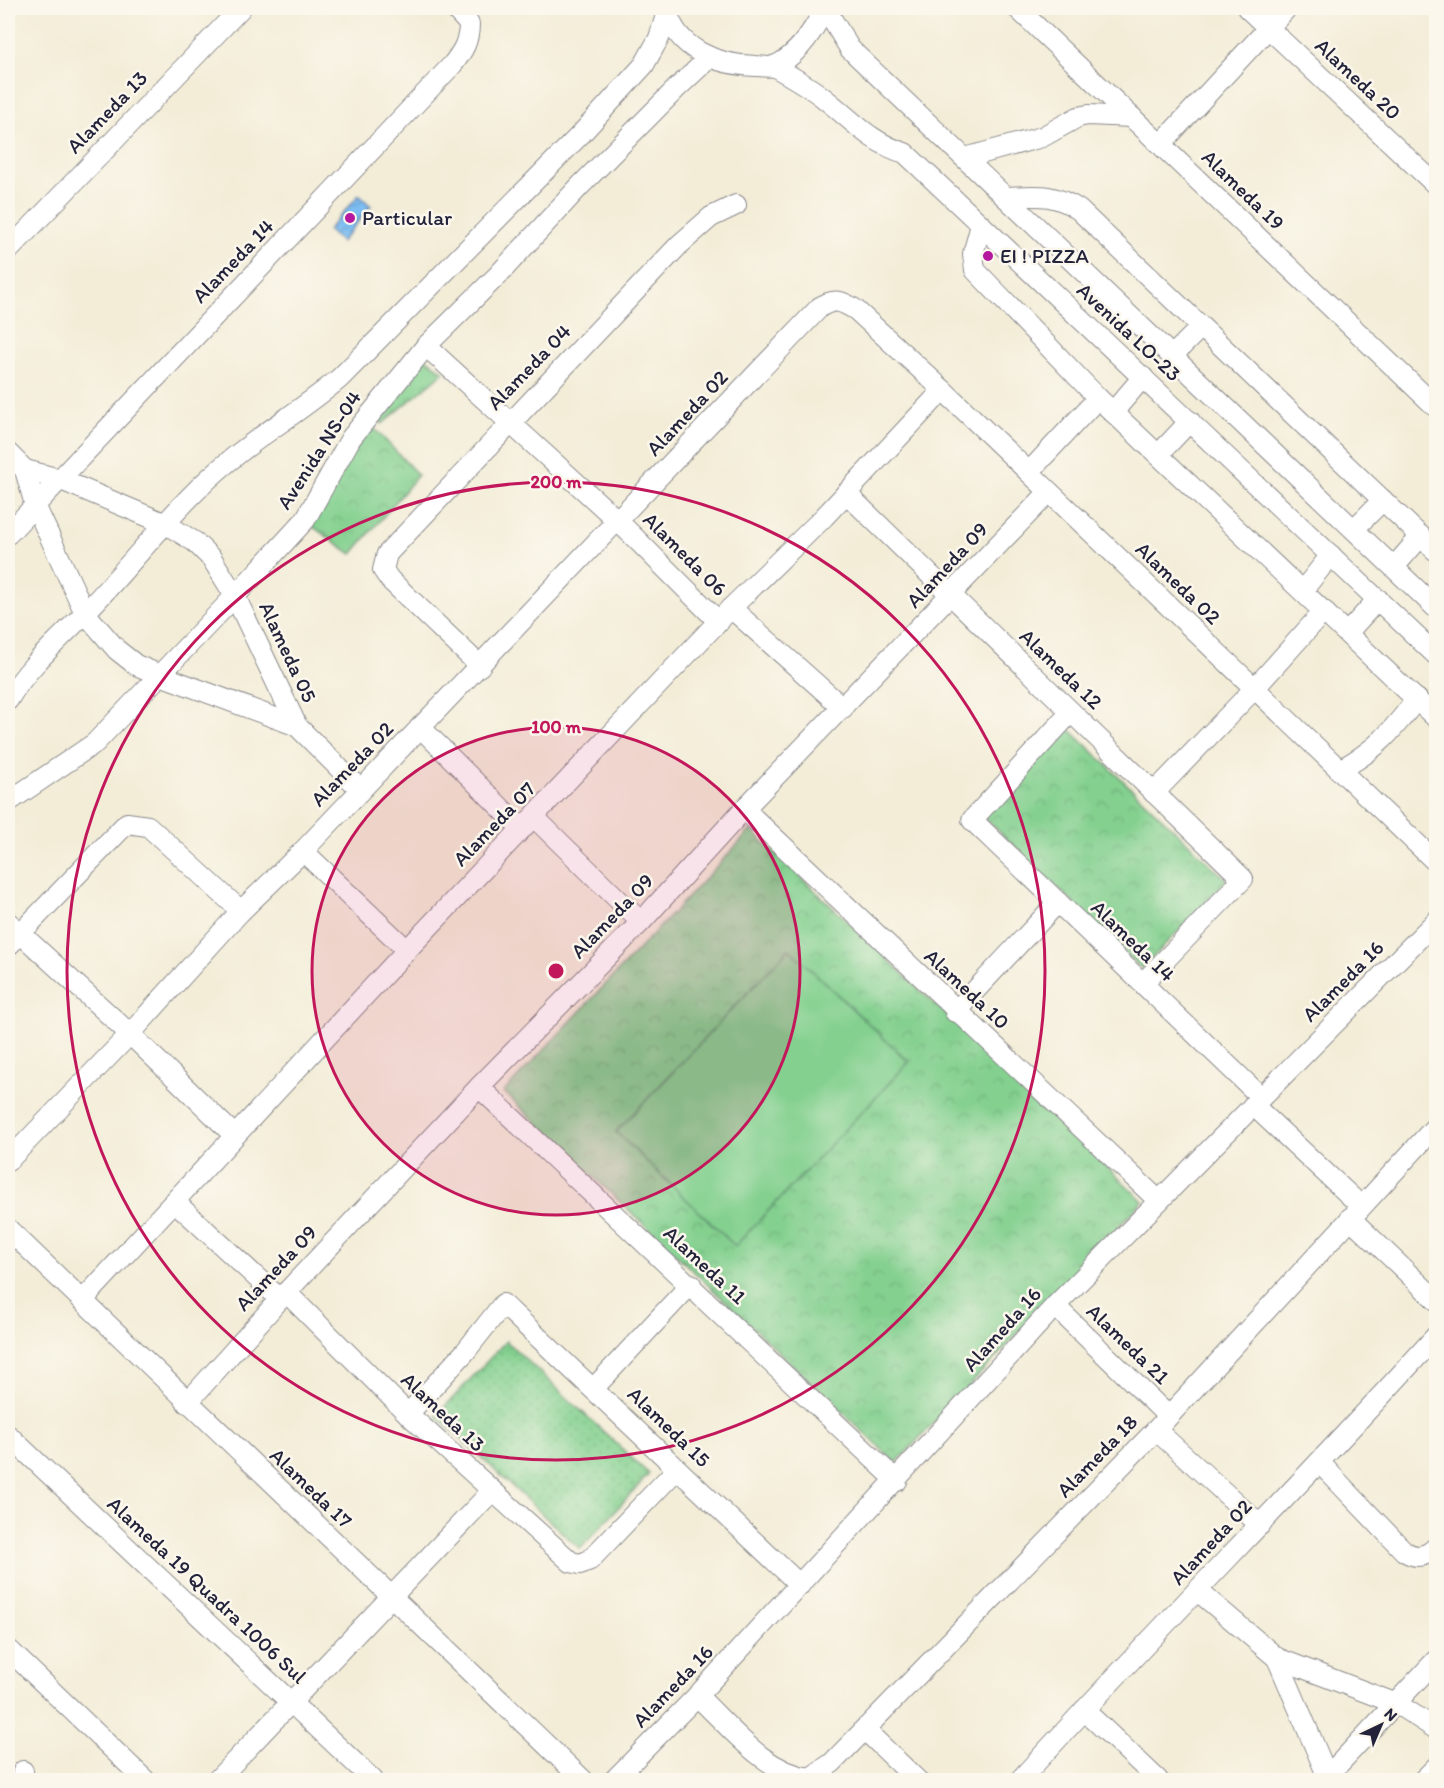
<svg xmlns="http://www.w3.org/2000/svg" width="1444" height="1788" viewBox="0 0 1444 1788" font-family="Itim,sans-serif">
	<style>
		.park { fill: url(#park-crowns); stroke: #527965; stroke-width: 1.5 }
		.garden { fill: url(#garden-dots); stroke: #527965; stroke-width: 1.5 }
		.pitch { fill: #83d08f; stroke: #527965; stroke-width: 1.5 }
		.water { fill: url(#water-waves); stroke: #507096; stroke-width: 1.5 }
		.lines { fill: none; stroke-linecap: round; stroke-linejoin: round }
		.minor-casing { stroke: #8a888a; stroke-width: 22 }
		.minor { stroke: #fff; stroke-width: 20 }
		.ring { fill: none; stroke: #c2185b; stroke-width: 3 }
		.poi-dot { fill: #b5179e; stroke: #fbf7ec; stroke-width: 2 }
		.labels { text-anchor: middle; stroke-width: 5; stroke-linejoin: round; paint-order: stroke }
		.street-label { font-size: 21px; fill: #22223b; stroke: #fbf7ec }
		.poi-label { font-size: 21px; fill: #22223b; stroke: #fbf7ec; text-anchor: start }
		.centre { fill: #c2185b; stroke: #fbf7ec; stroke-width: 3 }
		.ring-label { font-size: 18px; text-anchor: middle; font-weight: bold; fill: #c2185b; stroke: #fbf7ec; stroke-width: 5; stroke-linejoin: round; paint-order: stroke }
	</style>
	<defs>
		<pattern id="park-crowns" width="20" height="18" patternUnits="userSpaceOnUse" patternTransform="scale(1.5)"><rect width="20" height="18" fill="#83d08f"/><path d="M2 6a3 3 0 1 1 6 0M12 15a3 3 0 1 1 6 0" fill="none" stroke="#71b27c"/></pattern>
		<pattern id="garden-dots" width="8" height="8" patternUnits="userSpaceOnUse" patternTransform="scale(1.5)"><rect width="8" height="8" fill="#83d08f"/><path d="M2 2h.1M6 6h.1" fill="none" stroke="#71b27c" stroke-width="1.8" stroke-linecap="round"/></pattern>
		<pattern id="water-waves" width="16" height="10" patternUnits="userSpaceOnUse" patternTransform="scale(1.5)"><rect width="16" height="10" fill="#7dbdf1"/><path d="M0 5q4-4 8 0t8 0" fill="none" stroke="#6ca2d0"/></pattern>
	</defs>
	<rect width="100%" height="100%" fill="#fbf7ec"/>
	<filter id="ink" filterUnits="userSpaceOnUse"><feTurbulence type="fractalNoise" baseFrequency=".0167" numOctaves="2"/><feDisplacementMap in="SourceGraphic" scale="12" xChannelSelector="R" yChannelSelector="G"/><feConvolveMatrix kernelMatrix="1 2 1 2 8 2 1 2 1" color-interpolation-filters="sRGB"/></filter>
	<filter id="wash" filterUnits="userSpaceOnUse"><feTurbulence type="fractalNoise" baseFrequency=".008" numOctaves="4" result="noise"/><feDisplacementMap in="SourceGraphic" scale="24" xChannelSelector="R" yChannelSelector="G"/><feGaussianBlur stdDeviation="1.35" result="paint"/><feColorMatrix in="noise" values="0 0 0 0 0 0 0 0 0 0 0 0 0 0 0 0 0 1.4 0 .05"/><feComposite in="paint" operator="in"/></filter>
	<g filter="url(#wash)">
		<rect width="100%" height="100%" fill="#f3edd8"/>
		<g class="park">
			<polygon points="424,357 444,372 382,424 376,414"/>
			<polygon points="372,426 418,475 352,554 309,524 357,436"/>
			<polygon points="1067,727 1227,880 1142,969 982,815"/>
			<polygon points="751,830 1143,1201 896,1463 504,1092"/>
		</g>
		<polygon class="garden" points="506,1341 649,1474 580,1549 436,1416"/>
		<polygon class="pitch" points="789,949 909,1062 735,1246 616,1132"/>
		<polygon class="water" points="359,195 371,206 341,242 328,230"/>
	</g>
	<g filter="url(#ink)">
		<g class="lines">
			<defs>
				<g id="minor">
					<path d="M666,8C676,50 717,65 756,66C761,66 769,68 774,66C797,57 815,28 825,8"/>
					<polyline points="825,8 850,49 1436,608"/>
					<polyline points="1017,8 1436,407"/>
					<polyline points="1247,8 1436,185"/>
					<path d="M773,66C791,76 809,86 825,99C852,120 871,143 905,153L1436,655"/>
					<polyline points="1161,144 1287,8"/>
					<polyline points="965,158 1042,137 1078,117 1088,115 1132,117"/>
					<path d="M1005,197C1036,196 1053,192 1079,210L1436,551"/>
					<polyline points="981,225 973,254 975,270 1098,398 1436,718"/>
					<polyline points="8,251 241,8"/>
					<polyline points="426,346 618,521 719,622"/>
					<polyline points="1172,356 1201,327"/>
					<polyline points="1113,412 1143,377"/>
					<polyline points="8,453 25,470 35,505 85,613 117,650 136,665 160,675 297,726"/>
					<polyline points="1158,455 1190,421"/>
					<polyline points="25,470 59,479 166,524 195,542 212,559 235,596 297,726 360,789"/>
					<polyline points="1029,472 1098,398"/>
					<polyline points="846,493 1243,879 1143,983"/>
					<polyline points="1354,529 1383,500"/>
					<path d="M8,534L453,64C463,51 469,41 469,24L454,8"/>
					<polyline points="1394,567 1421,536"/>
					<polyline points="1303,590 1331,555"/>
					<polyline points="731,608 843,708"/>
					<polyline points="1348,632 1378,599"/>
					<polyline points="480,666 390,580 383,570 387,554 679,245 711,217 736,205"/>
					<path d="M8,700C29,665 58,641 86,612C125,571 160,526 200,487C242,445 295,416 340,378L581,134L644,65L659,38L667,12"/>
					<polyline points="1071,712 972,820 1261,1097"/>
					<polyline points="420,727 522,829"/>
					<path d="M1339,770C1377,750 1391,732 1417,699"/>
					<polyline points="1154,793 1254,689 1324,611"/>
					<polyline points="8,802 95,743 235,596 305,520 351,438 426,346 498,275 579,187 677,88 709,58"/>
					<polyline points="744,809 1159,1201"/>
					<polyline points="534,817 641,922"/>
					<polyline points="303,851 407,950"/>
					<polyline points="8,922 130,1034 234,1135"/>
					<polyline points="8,946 127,823 148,826 241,911"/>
					<polyline points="955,1012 1058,902"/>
					<polyline points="479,1087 897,1481"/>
					<polyline points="1253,1105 1361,1206"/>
					<path d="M8,1161L130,1034L241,911L303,851L820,307C835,298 842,301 856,310L943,390L1436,862"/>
					<polyline points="175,1202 280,1299"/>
					<polyline points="1350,1218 1436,1300"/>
					<polyline points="8,1229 583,1780"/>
					<polyline points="286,1292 408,1414 571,1562 580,1564 590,1560 677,1469"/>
					<polyline points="83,1300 407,950 731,608 824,517 943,390"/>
					<polyline points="1055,1306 1168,1416"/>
					<polyline points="594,1388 691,1284"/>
					<polyline points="187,1403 280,1299 479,1087 641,922 744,809 1049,492"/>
					<polyline points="408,1414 465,1352 503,1304 800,1585"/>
					<polyline points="1156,1430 1260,1525"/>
					<polyline points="8,1435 373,1780"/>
					<path d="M1320,1463L1404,1551C1416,1559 1426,1557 1436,1547"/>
					<polyline points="1198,1591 1277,1658 1397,1704 1436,1729"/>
					<polyline points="8,1649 145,1780"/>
					<polyline points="1277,1658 1329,1780"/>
					<path d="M697,1696C731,1727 763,1772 810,1778L832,1763L1156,1430L1436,1126"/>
					<polyline points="1084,1710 1158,1780"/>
					<polyline points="864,1729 917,1780"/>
					<polyline points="22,1780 23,1771"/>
					<polyline points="217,1780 492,1491"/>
					<polyline points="614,1780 697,1696 1055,1306 1436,921"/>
					<path d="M1020,1780C1156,1630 1300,1486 1436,1336"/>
					<polyline points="1324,1780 1436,1660"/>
					<polyline points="1423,1780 1436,1767"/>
				</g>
			</defs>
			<use href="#minor" class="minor-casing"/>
			<use href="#minor" class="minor"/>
		</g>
	</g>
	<circle cx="556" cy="971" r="244" fill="#c2185b" fill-opacity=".12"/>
	<g class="ring">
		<circle cx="556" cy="971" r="244"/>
		<circle cx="556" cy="971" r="489"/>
	</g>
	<g class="poi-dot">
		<circle cx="350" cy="218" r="6"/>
		<circle cx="988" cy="256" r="6"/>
	</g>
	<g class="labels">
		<g class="street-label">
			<text transform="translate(1358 79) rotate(43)" y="7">Alameda 20</text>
			<text transform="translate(107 112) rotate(-46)" y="7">Alameda 13</text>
			<text transform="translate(1243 190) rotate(44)" y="7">Alameda 19</text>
			<text transform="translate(233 261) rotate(-46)" y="7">Alameda 14</text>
			<text transform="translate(1129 332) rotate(43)" y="7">Avenida LO-23</text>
			<text transform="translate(529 367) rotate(-46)" y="7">Alameda 04</text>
			<text transform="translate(687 413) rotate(-47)" y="7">Alameda 02</text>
			<text transform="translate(319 450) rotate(-57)" y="7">Avenida NS-04</text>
			<text transform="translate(685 554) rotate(45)" y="7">Alameda 06</text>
			<text transform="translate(947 565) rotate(-47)" y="7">Alameda 09</text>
			<text transform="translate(1178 583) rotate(44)" y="7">Alameda 02</text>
			<text transform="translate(288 652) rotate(65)" y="7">Alameda 05</text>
			<text transform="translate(1061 669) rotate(44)" y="7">Alameda 12</text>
			<text transform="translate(352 764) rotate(-46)" y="7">Alameda 02</text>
			<text transform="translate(494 824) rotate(-46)" y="7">Alameda 07</text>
			<text transform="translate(612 916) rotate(-46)" y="7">Alameda 09</text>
			<text transform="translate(1133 941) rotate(44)" y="7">Alameda 14</text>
			<text transform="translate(1343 981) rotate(-45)" y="7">Alameda 16</text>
			<text transform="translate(967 989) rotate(43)" y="7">Alameda 10</text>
			<text transform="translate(705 1265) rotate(43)" y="7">Alameda 11</text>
			<text transform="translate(276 1268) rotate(-47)" y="7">Alameda 09</text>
			<text transform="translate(1002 1329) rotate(-48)" y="7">Alameda 16</text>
			<text transform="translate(1128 1344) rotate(44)" y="7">Alameda 21</text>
			<text transform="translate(443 1412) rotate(43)" y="7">Alameda 13</text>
			<text transform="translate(669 1427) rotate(44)" y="7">Alameda 15</text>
			<text transform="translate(1097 1456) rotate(-46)" y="7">Alameda 18</text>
			<text transform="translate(311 1488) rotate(44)" y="7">Alameda 17</text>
			<text transform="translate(1211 1542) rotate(-47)" y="7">Alameda 02</text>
			<text transform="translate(207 1590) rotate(43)" y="7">Alameda 19 Quadra 1006 Sul</text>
			<text transform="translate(673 1686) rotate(-46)" y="7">Alameda 16</text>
		</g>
		<g class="poi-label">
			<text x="362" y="225">Particular</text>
			<text x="1000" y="263">EI ! PIZZA</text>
		</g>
	</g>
	<circle cx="556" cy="971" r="9" class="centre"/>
	<g class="ring-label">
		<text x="556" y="488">200 m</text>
		<text x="556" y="733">100 m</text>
	</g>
	<rect width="1444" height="1788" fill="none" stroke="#fbf7ec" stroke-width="30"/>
	<g transform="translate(1381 1725) rotate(44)" stroke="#fbf7ec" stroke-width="4.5" paint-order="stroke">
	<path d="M0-4.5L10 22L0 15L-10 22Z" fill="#22223b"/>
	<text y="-9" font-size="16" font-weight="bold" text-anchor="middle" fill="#22223b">N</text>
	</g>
</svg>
